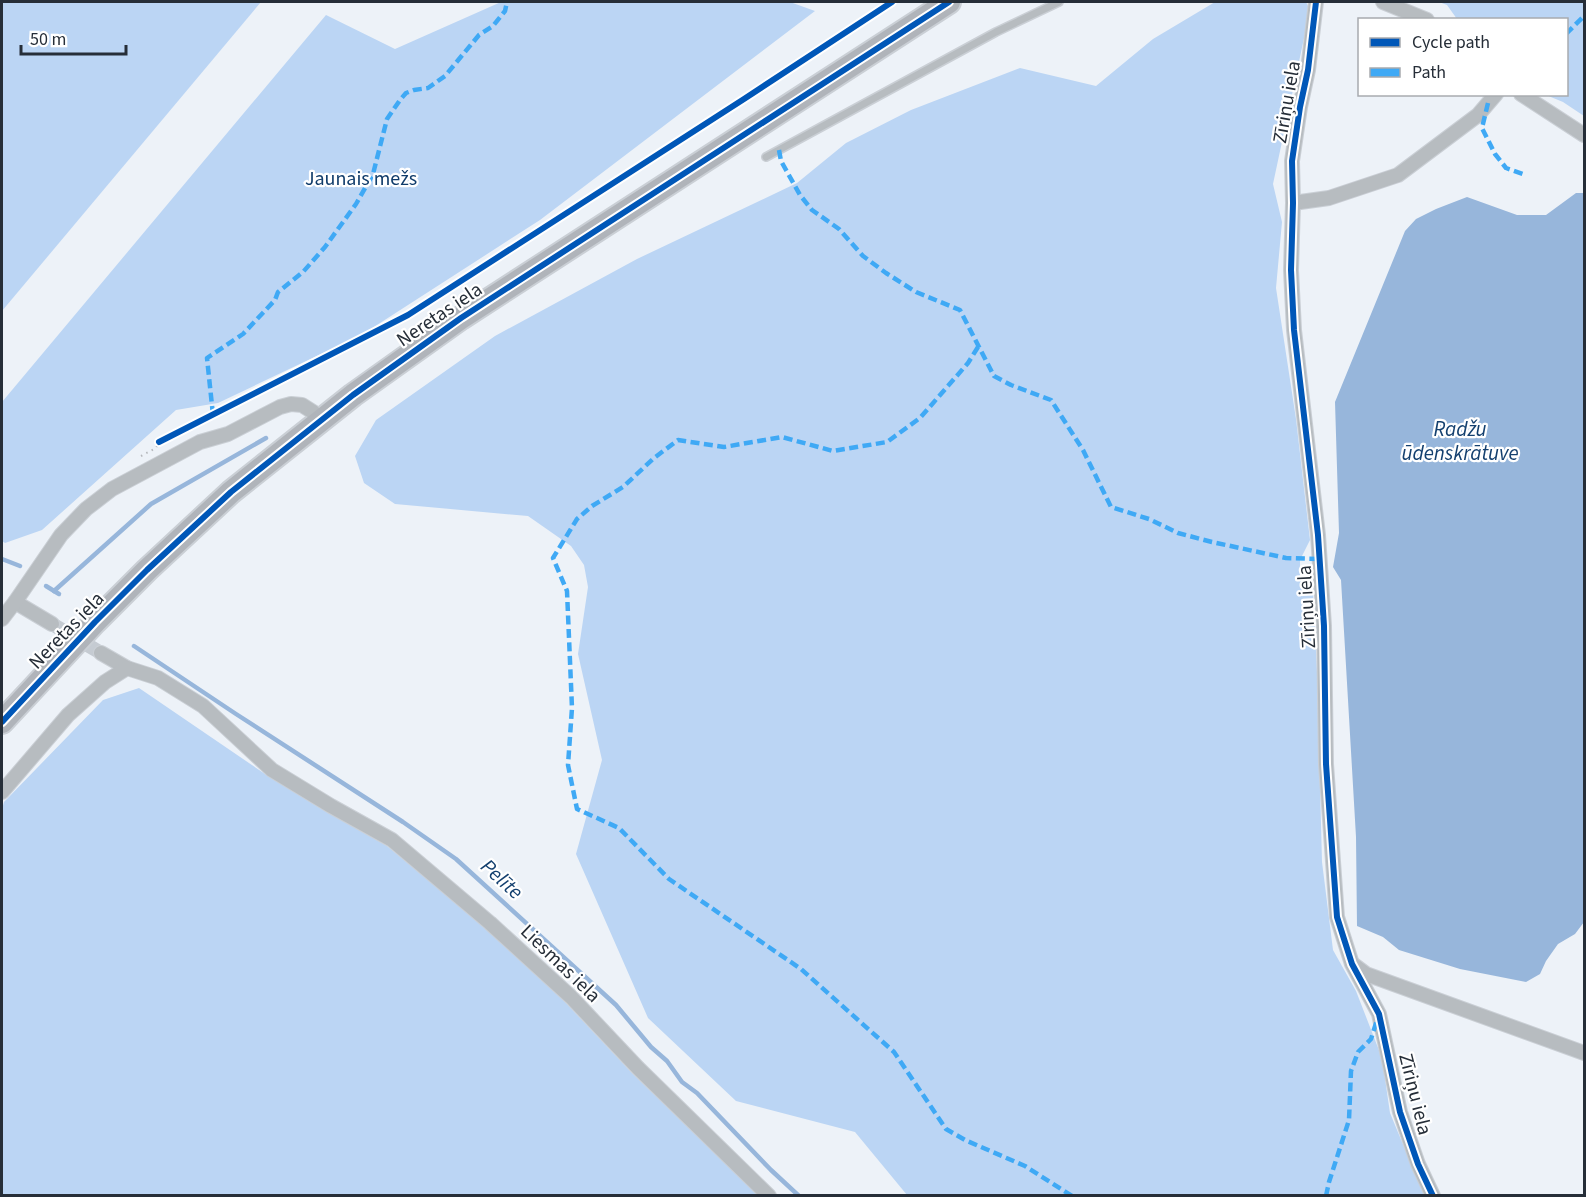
<svg xmlns="http://www.w3.org/2000/svg" width="1586" height="1197" viewBox="0 0 1586 1197" font-family="'Source Sans 3',sans-serif">
	<style>
		.forest { fill: #bbd5f4 }
		.water { fill: #97b6db }
		.lines { fill: none; stroke-linecap: round; stroke-linejoin: round }
		.stream { stroke: #97b6db; stroke-width: 4.5 }
		.street-tunnel { stroke: #c5cbd2; stroke-width: 14; stroke-dasharray: 14 7; stroke-linecap: butt }
		.lane-casing { stroke: #cacfd5; stroke-width: 10 }
		.street-casing { stroke: #cacfd5; stroke-width: 16 }
		.primary-casing { stroke: #cacfd5; stroke-width: 26 }
		.path { stroke: #b5b8bc; stroke-width: 2; stroke-dasharray: 1.5 4.5; stroke-linecap: butt }
		.lane { stroke: #b7bcc0; stroke-width: 7 }
		.street { stroke: #b7bcc0; stroke-width: 14 }
		.primary { stroke: #b0b4ba; stroke-width: 22 }
		.quiet { stroke: #3fa9f5; stroke-width: 4.5; stroke-dasharray: 9 4.5; stroke-linecap: butt }
		.cycleway-casing { stroke: #fff; stroke-width: 10 }
		.cycleway { stroke: #0057b8; stroke-width: 6 }
		.labels { text-anchor: middle; stroke-width: 4.5; stroke-linejoin: round; paint-order: stroke }
		.street-label { font-size: 20px; fill: #262e38; stroke: #fff }
		.park-label { font-size: 20px; fill: #0f3b6a; stroke: #fff }
		.water-label { font-size: 21px; font-style: italic; fill: #14406f; stroke: #fff }
	</style>
	<rect width="100%" height="100%" fill="#edf2f8"/>
	<g class="forest">
		<polygon points="2,2 261,2 2,311"/>
		<polygon points="501,2 790,2 815,11 540,220 363,334 218,403 176,410 42,530 5,543 2,541 2,402 326,15 395,49"/>
		<polygon points="1215,2 1306,2 1310,10 1273,184 1282,222 1276,288 1296,419 1310,540 1300,560 1300,577 1313,593 1317,672 1322,862 1333,950 1356,991 1382,1058 1390,1113 1424,1195 907,1195 855,1132 736,1101 648,1018 576,854 602,760 578,654 588,587 584,565 571,546 528,516 395,504 364,483 355,456 376,420 495,336 637,259 797,183 846,143 911,110 1020,68 1096,86 1153,39"/>
		<polygon points="1439,2 1584,2 1584,116 1563,102 1546,95 1566,94 1566,20 1457,19 1447,5"/>
		<polygon points="139,688 268,776 327,812 387,846 486,928 565,1002 632,1073 758,1195 2,1195 2,809 4,802 103,700"/>
	</g>
	<polygon class="water" points="1576,193 1584,193 1584,922 1575,934 1558,944 1546,961 1540,974 1526,982 1460,969 1399,950 1383,937 1357,926 1356,837 1341,580 1333,567 1339,533 1335,402 1405,231 1416,219 1436,209 1467,197 1517,215 1546,215"/>
	<g class="lines">
		<g class="stream">
			<polyline points="2,559 20,566"/>
			<polyline points="46,586 59,594"/>
			<polyline points="54,591 151,504 266,438"/>
			<polyline points="134,646 236,714 403,822 456,859 616,1005 651,1047 667,1061 682,1082 697,1093 771,1170 799,1196"/>
		</g>
		<polyline class="street-tunnel" points="52,624 101,653"/>
		<defs>
			<polyline id="lane" points="766,157 996,32 1059,2"/>
			<g id="street">
				<polyline points="1316,2 1308,70 1300,107 1292,161 1293,203 1291,270 1294,330 1318,535 1324,626 1326,764 1337,917 1352,964 1379,1014 1400,1112 1418,1164 1433,1196"/>
				<polyline points="1383,2 1427,20"/>
				<polyline points="1521,94 1584,135"/>
				<polyline points="1293,203 1329,198 1398,175 1478,115 1496,94"/>
				<polyline points="15,602 52,624"/>
				<polyline points="2,619 15,602 61,535 86,509 112,489 200,442 228,434 280,407 291,404 302,405 313,412 321,419"/>
				<polyline points="101,653 127,668 158,678 203,706 272,770 331,806 392,840 490,923 571,997 638,1068 769,1196"/>
				<polyline points="2,792 68,715 105,682 127,668"/>
				<polyline points="1354,965 1366,974 1584,1053"/>
			</g>
			<polyline id="primary" points="2,722 95,622 147,570 231,492 353,395 461,318 949,2"/>
		</defs>
		<use href="#lane" class="lane-casing"/>
		<use href="#street" class="street-casing"/>
		<use href="#primary" class="primary-casing"/>
		<polyline class="path" points="141,456 156,448 159,442"/>
		<use href="#lane" class="lane"/>
		<use href="#street" class="street"/>
		<use href="#primary" class="primary"/>
		<g class="quiet">
			<polyline points="1566,34 1584,16"/>
			<polyline points="1488,103 1482,128 1495,154 1506,168 1526,175"/>
			<polyline points="779,150 781,161 800,195 812,210 839,229 863,256 886,273 916,292 960,310 994,376 1011,385 1051,400 1083,450 1111,507 1149,519 1178,533 1212,542 1286,558 1320,559"/>
			<polyline points="978,347 968,363 920,418 887,442 833,451 782,437 724,447 678,440 654,458 623,487 592,506 577,519 553,558 567,591 572,708 568,765 577,809 619,828 669,879 801,969 894,1052 946,1129 965,1140 1025,1166 1072,1196"/>
			<polyline points="213,415 207,358 243,334 275,300 278,292 303,272 325,247 356,204 373,174 387,119 400,100 406,93 414,90 428,88 445,76 479,35 493,26 505,11 507,2"/>
			<polyline points="1326,1196 1329,1182 1349,1120 1351,1071 1358,1052 1371,1039 1377,1020"/>
		</g>
		<defs>
			<g id="cycleway">
				<polyline points="1316,2 1308,70 1300,107 1292,161 1293,203 1291,270 1294,330 1318,535 1324,626 1326,764 1337,917 1352,964 1379,1014 1400,1112 1418,1164 1433,1196"/>
				<polyline points="159,442 408,315 744,99 892,2"/>
				<polyline points="2,722 95,622 147,570 231,492 353,395 461,318 949,2"/>
			</g>
		</defs>
		<use href="#cycleway" class="cycleway-casing"/>
		<use href="#cycleway" class="cycleway"/>
	</g>
	<g class="labels">
		<g class="street-label">
			<text transform="translate(1286 102) rotate(-80)" y="7">Zīriņu iela</text>
			<text transform="translate(439 314) rotate(-34)" y="7">Neretas iela</text>
			<text transform="translate(1306 607) rotate(-93)" y="7">Zīriņu iela</text>
			<text transform="translate(66 630) rotate(-46)" y="7">Neretas iela</text>
			<text transform="translate(561 963) rotate(44)" y="7">Liesmas iela</text>
			<text transform="translate(1416 1094) rotate(76)" y="7">Zīriņu iela</text>
		</g>
		<g class="park-label">
			<text x="361" y="185">Jaunais mežs</text>
		</g>
		<g class="water-label">
			<text x="1460" y="436">Radžu<tspan x="1460" dy="24">ūdenskrātuve</tspan></text>
			<text transform="translate(502 879) rotate(42)" y="7">Pelīte</text>
		</g>
	</g>
	<rect width="1586" height="1197" fill="none" stroke="#262e38" stroke-width="6"/>
	<rect x="1358" y="18" width="210" height="78" fill="#ffffff" stroke="#a8abaf" stroke-width="1.5"/>
	<rect x="1370" y="38" width="30" height="9" fill="#0057b8" stroke="#a8abaf" stroke-width="1.5"/>
	<text x="1412" y="48" font-size="18" fill="#262e38">Cycle path</text>
	<rect x="1370" y="68" width="30" height="9" fill="#3fa9f5" stroke="#a8abaf" stroke-width="1.5"/>
	<text x="1412" y="78" font-size="18" fill="#262e38">Path</text>
	<path d="M21 45v9h105v-9" fill="none" stroke="#262e38" stroke-width="3"/>
	<text x="30" y="45" font-size="18" fill="#262e38" stroke="#ffffff" stroke-width="4.5" paint-order="stroke">50 m</text>
</svg>
